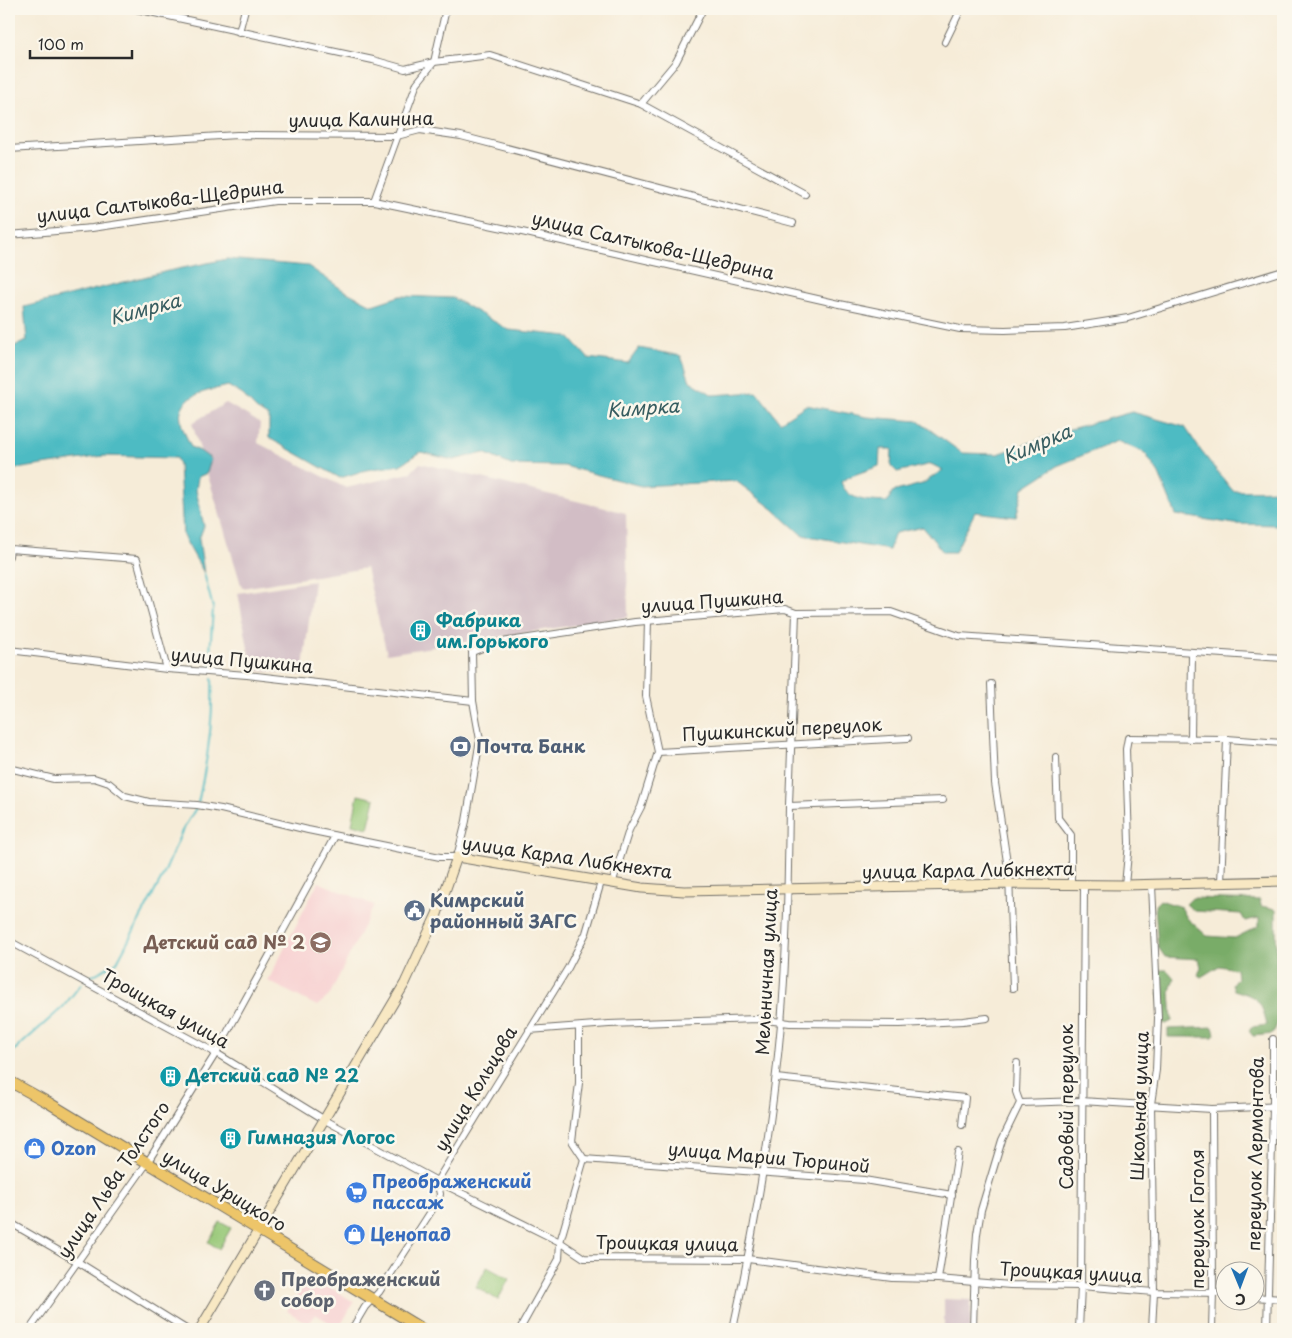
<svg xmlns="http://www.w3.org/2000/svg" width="1292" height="1338" viewBox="0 0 1292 1338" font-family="'Playpen Sans',sans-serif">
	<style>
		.built { fill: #f7cfd0 }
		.industrial { fill: #d2bdc5 }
		.green { fill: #97c877; stroke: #617a51 }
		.forest { fill: #79ac68; stroke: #526c4a }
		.water { fill: #4dbbc3; stroke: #3c7377; fill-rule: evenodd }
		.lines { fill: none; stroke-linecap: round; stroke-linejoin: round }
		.stream { stroke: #4dbbc3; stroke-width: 2 }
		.street-casing { stroke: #726f68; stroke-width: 8 }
		.secondary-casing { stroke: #726f68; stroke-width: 11 }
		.primary-casing { stroke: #726f68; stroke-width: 12 }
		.street { stroke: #fff; stroke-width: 6 }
		.secondary { stroke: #f8e8c3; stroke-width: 9 }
		.primary { stroke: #edc569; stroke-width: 10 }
		.labels { text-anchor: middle; stroke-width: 5; stroke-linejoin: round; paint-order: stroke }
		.street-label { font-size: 18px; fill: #2b2b2b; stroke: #fbf7ec }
		.culture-label { font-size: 18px; font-weight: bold; fill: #0d838f; stroke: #fbf7ec; text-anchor: start }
		.service-label { font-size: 18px; font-weight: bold; fill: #4e5e75; stroke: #fbf7ec; text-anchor: start }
		.education-label { font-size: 18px; font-weight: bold; fill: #785e54; stroke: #fbf7ec; text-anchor: end }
		.shop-label { font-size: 18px; font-weight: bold; fill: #366cbe; stroke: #fbf7ec; text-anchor: start }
		.worship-label { font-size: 18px; font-weight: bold; fill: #5b616d; stroke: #fbf7ec; text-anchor: start }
		.water-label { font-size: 19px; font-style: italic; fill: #375d60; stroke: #fbf7ec }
	</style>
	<rect width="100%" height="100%" fill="#fbf7ec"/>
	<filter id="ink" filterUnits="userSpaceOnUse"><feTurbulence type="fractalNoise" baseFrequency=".02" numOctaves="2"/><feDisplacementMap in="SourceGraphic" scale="10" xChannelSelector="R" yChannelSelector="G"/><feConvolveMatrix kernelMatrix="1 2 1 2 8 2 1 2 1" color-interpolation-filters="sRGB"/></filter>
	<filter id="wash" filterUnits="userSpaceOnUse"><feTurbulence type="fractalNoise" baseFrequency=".0096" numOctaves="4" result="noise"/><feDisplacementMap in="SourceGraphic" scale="20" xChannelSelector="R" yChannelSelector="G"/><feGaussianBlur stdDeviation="1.12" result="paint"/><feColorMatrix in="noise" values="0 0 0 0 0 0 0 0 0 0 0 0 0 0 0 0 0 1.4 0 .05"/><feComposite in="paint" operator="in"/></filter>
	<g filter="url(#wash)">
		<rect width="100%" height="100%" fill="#f6ecd8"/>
		<g class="built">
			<polygon points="318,882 374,905 329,996 317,1006 268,981"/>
			<polygon points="309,1275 354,1302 339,1328 315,1314 309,1324 287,1311"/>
		</g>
		<g class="industrial">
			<polygon points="226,403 260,423 258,443 346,488 410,473 420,463 626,513 628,617 387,654 366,568 242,588 192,423"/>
			<polygon points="314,581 302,675 252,670 238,593"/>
			<polygon points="944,1299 971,1300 970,1329 944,1329"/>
		</g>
		<g class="green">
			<polygon points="358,795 375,799 368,828 352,824"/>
			<polygon points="220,1222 231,1228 219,1249 208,1242"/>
			<polygon points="487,1267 509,1279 498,1300 476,1287"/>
		</g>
		<g class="forest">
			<path d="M1192,898L1260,900L1261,906L1276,909L1277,1024L1273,1034L1253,1036L1249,1031L1251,1027L1267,1025C1260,1000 1260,998 1234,990L1232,985L1237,978L1236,969L1219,966L1201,977L1198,975L1201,967L1199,959L1165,957L1158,947L1155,905L1160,900L1181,907L1187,918L1207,936L1235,938L1259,926V918L1245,921L1241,914L1194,911L1186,904Z"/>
			<polygon points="1158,970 1167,970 1174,978 1170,991 1172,1021 1166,1024 1160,1022"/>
			<polygon points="1213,1027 1215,1034 1213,1037 1168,1037 1168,1029"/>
		</g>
		<path class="water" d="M227,259L308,266L343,290L372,305L400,296L453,298L509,330L568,336L588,358L628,363L639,348L681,356L690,381L713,395L757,392L780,422L806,405L867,417L918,421L962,453L998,454L1063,431L1132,412L1185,427L1201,451L1233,491L1283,490V525L1235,524L1176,515L1159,474L1145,453L1117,441L1057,466L1023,488L1016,517L975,512L955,552H943L923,527L895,533L889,550L802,535L773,509L736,481L641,486L564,466L511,465L484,453L453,460L421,452L400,465L366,470L340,478L269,438V417L256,409L243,395L228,386C209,391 176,394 181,421C182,430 188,439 191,447L200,451L211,459L207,473L198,477L196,490L204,526L199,539L204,573L183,536L179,464L176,458L103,456L9,470V348L27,341L24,307L168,271ZM880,449H892L891,466L897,472L931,464L943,470L922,484L892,492L888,502C870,501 848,502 841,482L851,476L879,466Z"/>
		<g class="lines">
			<g class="stream">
				<polyline points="204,573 213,608 210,654 211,667"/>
				<path d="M198,803C207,763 214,719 212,678"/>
				<polyline points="85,980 117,962 163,876 182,831 196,808"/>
				<polyline points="9,1055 63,1007 82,983"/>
			</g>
		</g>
	</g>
	<g filter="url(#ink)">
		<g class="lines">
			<defs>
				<g id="street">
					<polyline points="136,9 373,60 405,69 434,62 490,55 641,104 805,194"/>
					<polyline points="239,32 245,9"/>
					<polyline points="945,42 961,9"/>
					<polyline points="641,104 676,62 703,9"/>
					<polyline points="9,149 237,135 397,136 420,130 461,136 793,223"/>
					<polyline points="374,201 417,83 434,62 446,9"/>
					<polyline points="9,235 92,228 275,201 374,201 522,232 835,303 960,329 1005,330 1065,328 1128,318 1283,271"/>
					<polyline points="9,556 10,549 137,559 167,669"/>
					<polyline points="9,650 167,669 247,675 473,701"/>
					<polyline points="991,684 995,783 1009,875 1013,988"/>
					<polyline points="1191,739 1192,653"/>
					<polyline points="658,752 908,738"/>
					<polyline points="1056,757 1058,818 1071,835 1071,886"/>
					<polyline points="9,768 54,779 94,778 109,783 125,796 149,802 197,805 221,809 308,830 440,857 457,857 466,821 480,740 473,701 472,652 495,643 635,622 785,609 796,613 891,612 959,636 1283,658"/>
					<polyline points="789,806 943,800"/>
					<polyline points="1221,883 1227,739"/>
					<polyline points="612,884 629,830 641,807 658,752 646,696 648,621"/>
					<polyline points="1125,885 1129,843 1126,749 1128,738 1227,739 1283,743"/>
					<polyline points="1152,885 1158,1018 1156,1070 1151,1104 1154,1292 1152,1329"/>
					<polyline points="9,941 216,1053 325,1120 437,1181 560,1242 584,1258 748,1259 892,1278 938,1279 1010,1285 1081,1286 1154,1292 1224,1293"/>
					<polyline points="579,1027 579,1083 572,1141 584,1159"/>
					<polyline points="529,1030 609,1024 757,1019 790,1023 900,1024 963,1021 987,1018"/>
					<polyline points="776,1078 965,1098 962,1125"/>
					<polyline points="1020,1103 1081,1101 1212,1109 1283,1106"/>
					<polyline points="584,1159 864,1180 952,1195"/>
					<polyline points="9,1222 78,1262 186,1329"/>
					<polyline points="938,1279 958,1152"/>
					<polyline points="1254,1297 1283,1299"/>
					<polyline points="30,1329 147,1163 216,1053 335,836"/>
					<polyline points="352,1329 365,1307 379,1292 439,1199 440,1194 437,1181 568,968 586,933 601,882"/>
					<polyline points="520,1329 559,1259 560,1242 584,1159"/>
					<path d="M733,1329C755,1228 772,1127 781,1024C787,951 788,878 789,805C791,741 794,677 796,613"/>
					<polyline points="973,1329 975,1260 977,1234 981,1210 1002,1140 1020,1103 1016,1092 1017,1063"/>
					<polyline points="1079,1329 1081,1286 1084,886"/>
					<polyline points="1212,1329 1213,1292 1212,1109"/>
					<polyline points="1267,1329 1273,1107 1273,1039"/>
				</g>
				<polyline id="secondary" points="200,1329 405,983 437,914 457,857 642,888 684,891 1009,884 1125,885 1283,881"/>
				<polyline id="primary" points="9,1081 49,1103 422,1329"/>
			</defs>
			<use href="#street" class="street-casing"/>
			<use href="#secondary" class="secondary-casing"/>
			<use href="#primary" class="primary-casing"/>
			<use href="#street" class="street"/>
			<use href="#secondary" class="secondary"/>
			<use href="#primary" class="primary"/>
		</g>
	</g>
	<defs>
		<symbol id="building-disc" viewBox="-11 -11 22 22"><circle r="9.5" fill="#0f9aa8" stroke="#fbf7ec"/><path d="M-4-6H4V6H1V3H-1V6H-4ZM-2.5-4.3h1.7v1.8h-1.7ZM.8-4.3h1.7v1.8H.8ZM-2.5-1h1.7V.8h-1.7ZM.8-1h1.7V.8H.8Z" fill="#fff"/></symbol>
		<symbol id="bank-disc" viewBox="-11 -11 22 22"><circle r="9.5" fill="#5c6f8a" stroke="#fbf7ec"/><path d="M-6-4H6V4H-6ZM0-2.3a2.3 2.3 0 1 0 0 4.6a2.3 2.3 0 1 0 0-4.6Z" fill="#fff"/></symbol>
		<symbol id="civic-disc" viewBox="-11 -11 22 22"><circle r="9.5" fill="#5c6f8a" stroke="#fbf7ec"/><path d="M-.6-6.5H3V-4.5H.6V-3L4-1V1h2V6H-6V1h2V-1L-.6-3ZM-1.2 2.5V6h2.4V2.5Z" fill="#fff"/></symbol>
		<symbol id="school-disc" viewBox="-11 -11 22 22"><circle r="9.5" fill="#8d6e63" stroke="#fbf7ec"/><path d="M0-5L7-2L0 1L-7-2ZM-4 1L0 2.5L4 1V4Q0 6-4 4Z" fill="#fff"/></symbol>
		<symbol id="shop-disc" viewBox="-11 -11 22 22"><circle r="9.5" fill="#3f7fe0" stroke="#fbf7ec"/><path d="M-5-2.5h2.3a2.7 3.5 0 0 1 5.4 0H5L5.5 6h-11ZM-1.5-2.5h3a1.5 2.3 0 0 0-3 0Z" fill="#fff"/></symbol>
		<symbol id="supermarket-disc" viewBox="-11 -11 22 22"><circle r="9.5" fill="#3f7fe0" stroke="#fbf7ec"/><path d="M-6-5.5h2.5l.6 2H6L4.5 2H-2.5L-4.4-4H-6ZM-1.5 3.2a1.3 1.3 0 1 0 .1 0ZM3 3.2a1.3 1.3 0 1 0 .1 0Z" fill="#fff"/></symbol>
		<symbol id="church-disc" viewBox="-11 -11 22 22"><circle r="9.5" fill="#6b7280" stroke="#fbf7ec"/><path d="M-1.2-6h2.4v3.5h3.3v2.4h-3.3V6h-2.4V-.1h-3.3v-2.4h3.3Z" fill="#fff"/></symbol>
	</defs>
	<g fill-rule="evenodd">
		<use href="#building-disc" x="408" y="618" width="25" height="25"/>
		<use href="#bank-disc" x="448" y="734" width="25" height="25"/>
		<use href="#civic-disc" x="402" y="898" width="25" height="25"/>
		<use href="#school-disc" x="308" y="930" width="25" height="25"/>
		<use href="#building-disc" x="158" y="1064" width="25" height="25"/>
		<use href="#building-disc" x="218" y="1126" width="25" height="25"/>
		<use href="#shop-disc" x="22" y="1136" width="25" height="25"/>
		<use href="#supermarket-disc" x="344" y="1180" width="25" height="25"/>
		<use href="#shop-disc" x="342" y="1222" width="25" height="25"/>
		<use href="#church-disc" x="252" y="1278" width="25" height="25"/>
	</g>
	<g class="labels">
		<g class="street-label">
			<text transform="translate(361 120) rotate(-1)" y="6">улица Калинина</text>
			<text transform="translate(160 202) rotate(-7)" y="6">улица Салтыкова-Щедрина</text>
			<text transform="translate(653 246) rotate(13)" y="6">улица Салтыкова-Щедрина</text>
			<text transform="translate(712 602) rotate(-4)" y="6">улица Пушкина</text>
			<text transform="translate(242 661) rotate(5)" y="6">улица Пушкина</text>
			<text transform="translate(782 730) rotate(-3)" y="6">Пушкинский переулок</text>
			<text transform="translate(567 858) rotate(8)" y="6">улица Карла Либкнехта</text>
			<text transform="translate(968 871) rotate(-1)" y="6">улица Карла Либкнехта</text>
			<text transform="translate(767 972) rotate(-87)" y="6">Мельничная улица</text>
			<text transform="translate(165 1009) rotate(29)" y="6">Троицкая улица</text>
			<text transform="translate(476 1089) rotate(-59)" y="6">улица Кольцова</text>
			<text transform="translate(1140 1106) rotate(-88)" y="6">Школьная улица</text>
			<text transform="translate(1067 1107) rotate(-90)" y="6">Садовый переулок</text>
			<text transform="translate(1256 1154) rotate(-89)" y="6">переулок Лермонтова</text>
			<text transform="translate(769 1158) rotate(5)" y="6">улица Марии Тюриной</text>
			<text transform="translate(114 1180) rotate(-56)" y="6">улица Льва Толстого</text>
			<text transform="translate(224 1191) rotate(31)" y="6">улица Урицкого</text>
			<text transform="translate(1198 1219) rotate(-90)" y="6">переулок Гоголя</text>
			<text transform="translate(667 1244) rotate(1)" y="6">Троицкая улица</text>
			<text transform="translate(1071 1273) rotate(3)" y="6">Троицкая улица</text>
		</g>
		<g class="culture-label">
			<text x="436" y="627">Фабрика<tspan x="436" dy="21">им.Горького</tspan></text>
			<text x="186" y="1082">Детский сад № 22</text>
			<text x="247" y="1144">Гимназия Логос</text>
		</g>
		<g class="service-label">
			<text x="476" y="753">Почта Банк</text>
			<text x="430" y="907">Кимрский<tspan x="430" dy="21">районный ЗАГС</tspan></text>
		</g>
		<g class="education-label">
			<text x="305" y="949">Детский сад № 2</text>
		</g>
		<g class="shop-label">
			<text x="51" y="1155">Ozon</text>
			<text x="372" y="1188">Преображенский<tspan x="372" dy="21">пассаж</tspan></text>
			<text x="370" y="1241">Ценопад</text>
		</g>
		<g class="worship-label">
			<text x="281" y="1286">Преображенский<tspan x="281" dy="21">собор</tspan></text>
		</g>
		<g class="water-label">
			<text transform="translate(145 309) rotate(-15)" y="7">Кимрка</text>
			<text transform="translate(643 408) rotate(-4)" y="7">Кимрка</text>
			<text transform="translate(1037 444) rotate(-23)" y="7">Кимрка</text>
		</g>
	</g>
	<rect width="1292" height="1338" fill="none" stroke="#fbf7ec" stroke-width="30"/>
	<g transform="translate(1240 1286) rotate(179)"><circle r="24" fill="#fbf7ec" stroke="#a8a59f"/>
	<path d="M0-4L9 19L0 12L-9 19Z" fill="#1f6fb2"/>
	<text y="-8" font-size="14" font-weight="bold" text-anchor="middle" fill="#2b2b2b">С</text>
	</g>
	<path d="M30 50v8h102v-8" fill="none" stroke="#2b2b2b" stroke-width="2.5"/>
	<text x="38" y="50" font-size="15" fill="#2b2b2b" stroke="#fbf7ec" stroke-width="4" paint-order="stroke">100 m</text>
</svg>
